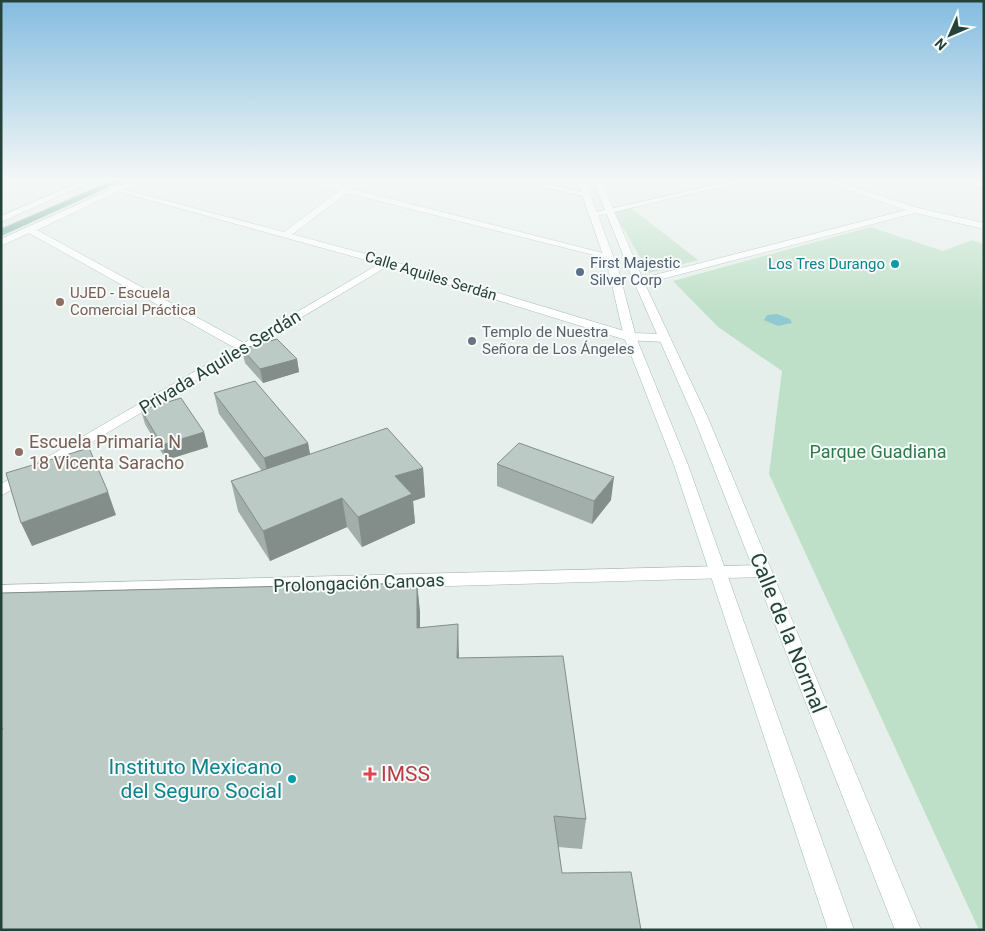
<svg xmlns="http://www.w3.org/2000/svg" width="985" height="931" viewBox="0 0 985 931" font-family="Roboto,sans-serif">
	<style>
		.green { fill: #bfe0c8 }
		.water { fill: #8ec9d4 }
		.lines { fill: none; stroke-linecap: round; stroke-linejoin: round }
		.minor-casing { stroke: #a8b8b2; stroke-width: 1 }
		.tertiary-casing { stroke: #a8b8b2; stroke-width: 1 }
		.secondary-casing { stroke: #a4bbb3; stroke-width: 1 }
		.primary-casing { stroke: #c2cac8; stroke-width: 1 }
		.minor { fill: #fff; fill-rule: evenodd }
		.tertiary { fill: #fff; fill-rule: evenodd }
		.secondary { fill: #fff; fill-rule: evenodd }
		.primary { fill: #6aa596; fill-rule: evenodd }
		.wall { fill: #a1aea9 }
		.shaded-wall { fill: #838d89 }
		.building { fill: #bbcac4; stroke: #838d89 }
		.culture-dot { fill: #0f9aa8; stroke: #f7fbf9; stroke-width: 2 }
		.service-dot { fill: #5c6f8a; stroke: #f7fbf9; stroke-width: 2 }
		.education-dot { fill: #8d6e63; stroke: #f7fbf9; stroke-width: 2 }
		.worship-dot { fill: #6b7280; stroke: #f7fbf9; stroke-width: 2 }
		.health-dot { fill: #e0444e; stroke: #f7fbf9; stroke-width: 2 }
		.labels { text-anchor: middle; stroke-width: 4; stroke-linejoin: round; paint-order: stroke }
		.far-service-label { font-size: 15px; fill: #4e5e75; stroke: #f7fbf9; text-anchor: start }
		.far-culture-label { font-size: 15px; fill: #0d838f; stroke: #f7fbf9; text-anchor: end }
		.far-street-label { font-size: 15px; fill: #24423a; stroke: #f7fbf9 }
		.far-education-label { font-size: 15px; fill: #785e54; stroke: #f7fbf9; text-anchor: start }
		.far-worship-label { font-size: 15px; fill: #5b616d; stroke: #f7fbf9; text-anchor: start }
		.street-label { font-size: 18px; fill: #24423a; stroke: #f7fbf9 }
		.education-label { font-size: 18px; fill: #785e54; stroke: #f7fbf9; text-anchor: start }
		.park-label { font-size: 18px; fill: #2d7a4b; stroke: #f7fbf9 }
		.near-street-label { font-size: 21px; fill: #24423a; stroke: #f7fbf9 }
		.near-culture-label { font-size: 21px; fill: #0d838f; stroke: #f7fbf9; text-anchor: end }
		.near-health-label { font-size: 21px; fill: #be3a42; stroke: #f7fbf9; text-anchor: start }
	</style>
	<rect width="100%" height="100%" fill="#e6efeb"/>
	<g class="green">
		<polygon points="631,208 698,260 649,273 614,212"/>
		<polygon points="870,227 943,251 972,240 984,244 984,930 979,930 769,474 782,371 718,327 673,281"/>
	</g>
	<polygon class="water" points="777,314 790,319 792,323 778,326 764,320 767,315"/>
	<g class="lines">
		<defs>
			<g id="minor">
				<polygon points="85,180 95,180 1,222 1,216"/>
				<polygon points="132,180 142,180 37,230 244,343 384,261 393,263 1,496 1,484 235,348 29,233 1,246 1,239"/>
				<polygon points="302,180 314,180 344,187 353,180 362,180 352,189 611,255 606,258 347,193 290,236 284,236 284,232 339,191"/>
				<polygon points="516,180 530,180 590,194 586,197"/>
				<polygon points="736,180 750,180 592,217 588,214"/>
				<polygon points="821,180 832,180 918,208 984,223 984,229 915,213 639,285 634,282 635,280 906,210"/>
				<polygon points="960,180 971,180 984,184 984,189"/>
				<polygon points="762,565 768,567 771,571 768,575 762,577 1,599 1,585"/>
			</g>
			<polygon id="tertiary" points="77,180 89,180 392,261 631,333 665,334 671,338 665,342 626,340 384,265"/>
			<g id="secondary">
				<polygon points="577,180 585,180 619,272 636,337 688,465 854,930 828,930 674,465 624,337 609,272"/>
				<polygon points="593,180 601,180 644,282 708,418 921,930 895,930 694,418 634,282"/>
			</g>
			<polygon id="primary" points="114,180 124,180 1,236 1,229"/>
		</defs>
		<use href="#minor" class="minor-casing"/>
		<use href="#tertiary" class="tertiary-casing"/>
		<use href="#secondary" class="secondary-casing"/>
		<use href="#primary" class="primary-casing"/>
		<use href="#minor" class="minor"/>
		<use href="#tertiary" class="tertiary"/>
		<use href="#secondary" class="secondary"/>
		<use href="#primary" class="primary"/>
	</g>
	<g class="wall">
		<polygon points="242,349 297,359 299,372 263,383 245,363"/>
		<polygon points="214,393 308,443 310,454 423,468 425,497 413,501 415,523 362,547 347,527 270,561 238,511 231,481 262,471 219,414"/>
		<polygon points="141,410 204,432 208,447 166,460 145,424"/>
		<polygon points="497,464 611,500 592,524 497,486"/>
		<polygon points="417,583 420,613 420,628 459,658 586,819 582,849 558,847 562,873 1,930 1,593"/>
	</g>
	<g class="shaded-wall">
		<polygon points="297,359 299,372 263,383 260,369"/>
		<polygon points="204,432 208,447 166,460 162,445"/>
		<polygon points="308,443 312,465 269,480 264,458"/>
		<polygon points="423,468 425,497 413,501 415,523 362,547 358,517 395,476"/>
		<polygon points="614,477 611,500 592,524 594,501"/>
		<polygon points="108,492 116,515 32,546 21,523"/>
		<polygon points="342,498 347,527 270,561 263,531"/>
		<polygon points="417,583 420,613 420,659 417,628"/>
		<polygon points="458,624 459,655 458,689 457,658"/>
	</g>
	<g class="building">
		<polygon points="277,339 297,359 260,369 242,349"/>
		<polygon points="255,381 308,443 264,458 214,393"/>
		<polygon points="181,398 204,432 162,445 141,410"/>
		<polygon points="387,428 423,468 395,476 412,494 358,517 342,498 263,531 231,481"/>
		<polygon points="519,443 614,477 594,501 497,464"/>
		<polygon points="89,448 108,492 21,523 6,473"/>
		<polygon points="417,583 417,628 458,624 457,658 563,656 586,819 554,816 562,873 631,872 641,930 1,930 1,731 3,728 1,728 1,593"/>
	</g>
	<linearGradient id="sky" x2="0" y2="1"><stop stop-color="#84bce0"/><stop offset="0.58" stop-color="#f4f8f6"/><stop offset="1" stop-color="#f4f8f6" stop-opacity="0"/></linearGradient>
	<rect width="985" height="310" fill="url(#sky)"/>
	<g class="culture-dot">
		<circle cx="895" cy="264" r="5"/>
		<circle cx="292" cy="779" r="5"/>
	</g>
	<circle class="service-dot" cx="580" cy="272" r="5"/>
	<g class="education-dot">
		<circle cx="60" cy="302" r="5"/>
		<circle cx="19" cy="452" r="5"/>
	</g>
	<circle class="worship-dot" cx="472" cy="341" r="5"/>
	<path class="health-dot" d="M367.5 766.5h5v5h5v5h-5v5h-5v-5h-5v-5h5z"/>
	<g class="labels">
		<g class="far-service-label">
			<text x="590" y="268">First Majestic<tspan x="590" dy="17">Silver Corp</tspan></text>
		</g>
		<g class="far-culture-label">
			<text x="885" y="269">Los Tres Durango</text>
		</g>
		<g class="far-street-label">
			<text transform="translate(431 276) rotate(17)" y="5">Calle Aquiles Serdán</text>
		</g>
		<g class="far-education-label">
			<text x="70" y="298">UJED - Escuela<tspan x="70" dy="17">Comercial Práctica</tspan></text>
		</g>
		<g class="far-worship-label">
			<text x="482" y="337">Templo de Nuestra<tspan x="482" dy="17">Señora de Los Ángeles</tspan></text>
		</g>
		<g class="street-label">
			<text transform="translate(220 362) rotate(-31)" y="6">Privada Aquiles Serdán</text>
			<text transform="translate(359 583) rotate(-2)" y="6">Prolongación Canoas</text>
		</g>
		<g class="education-label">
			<text x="29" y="448">Escuela Primaria N<tspan x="29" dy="21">18 Vicenta Saracho</tspan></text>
		</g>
		<g class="park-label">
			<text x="878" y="458">Parque Guadiana</text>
		</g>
		<g class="near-street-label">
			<text transform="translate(788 633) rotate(68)" y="7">Calle de la Normal</text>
		</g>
		<g class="near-culture-label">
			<text x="282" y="774">Instituto Mexicano<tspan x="282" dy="24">del Seguro Social</tspan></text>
		</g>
		<g class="near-health-label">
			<text x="381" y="781">IMSS</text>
		</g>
	</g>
	<rect width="985" height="931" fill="none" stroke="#24423a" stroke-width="5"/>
	<g transform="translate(950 35) rotate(225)" stroke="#f7fbf9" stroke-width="4" paint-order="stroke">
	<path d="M0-4L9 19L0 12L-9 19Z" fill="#24423a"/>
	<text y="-8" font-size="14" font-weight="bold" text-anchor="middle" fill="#24423a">N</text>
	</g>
</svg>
